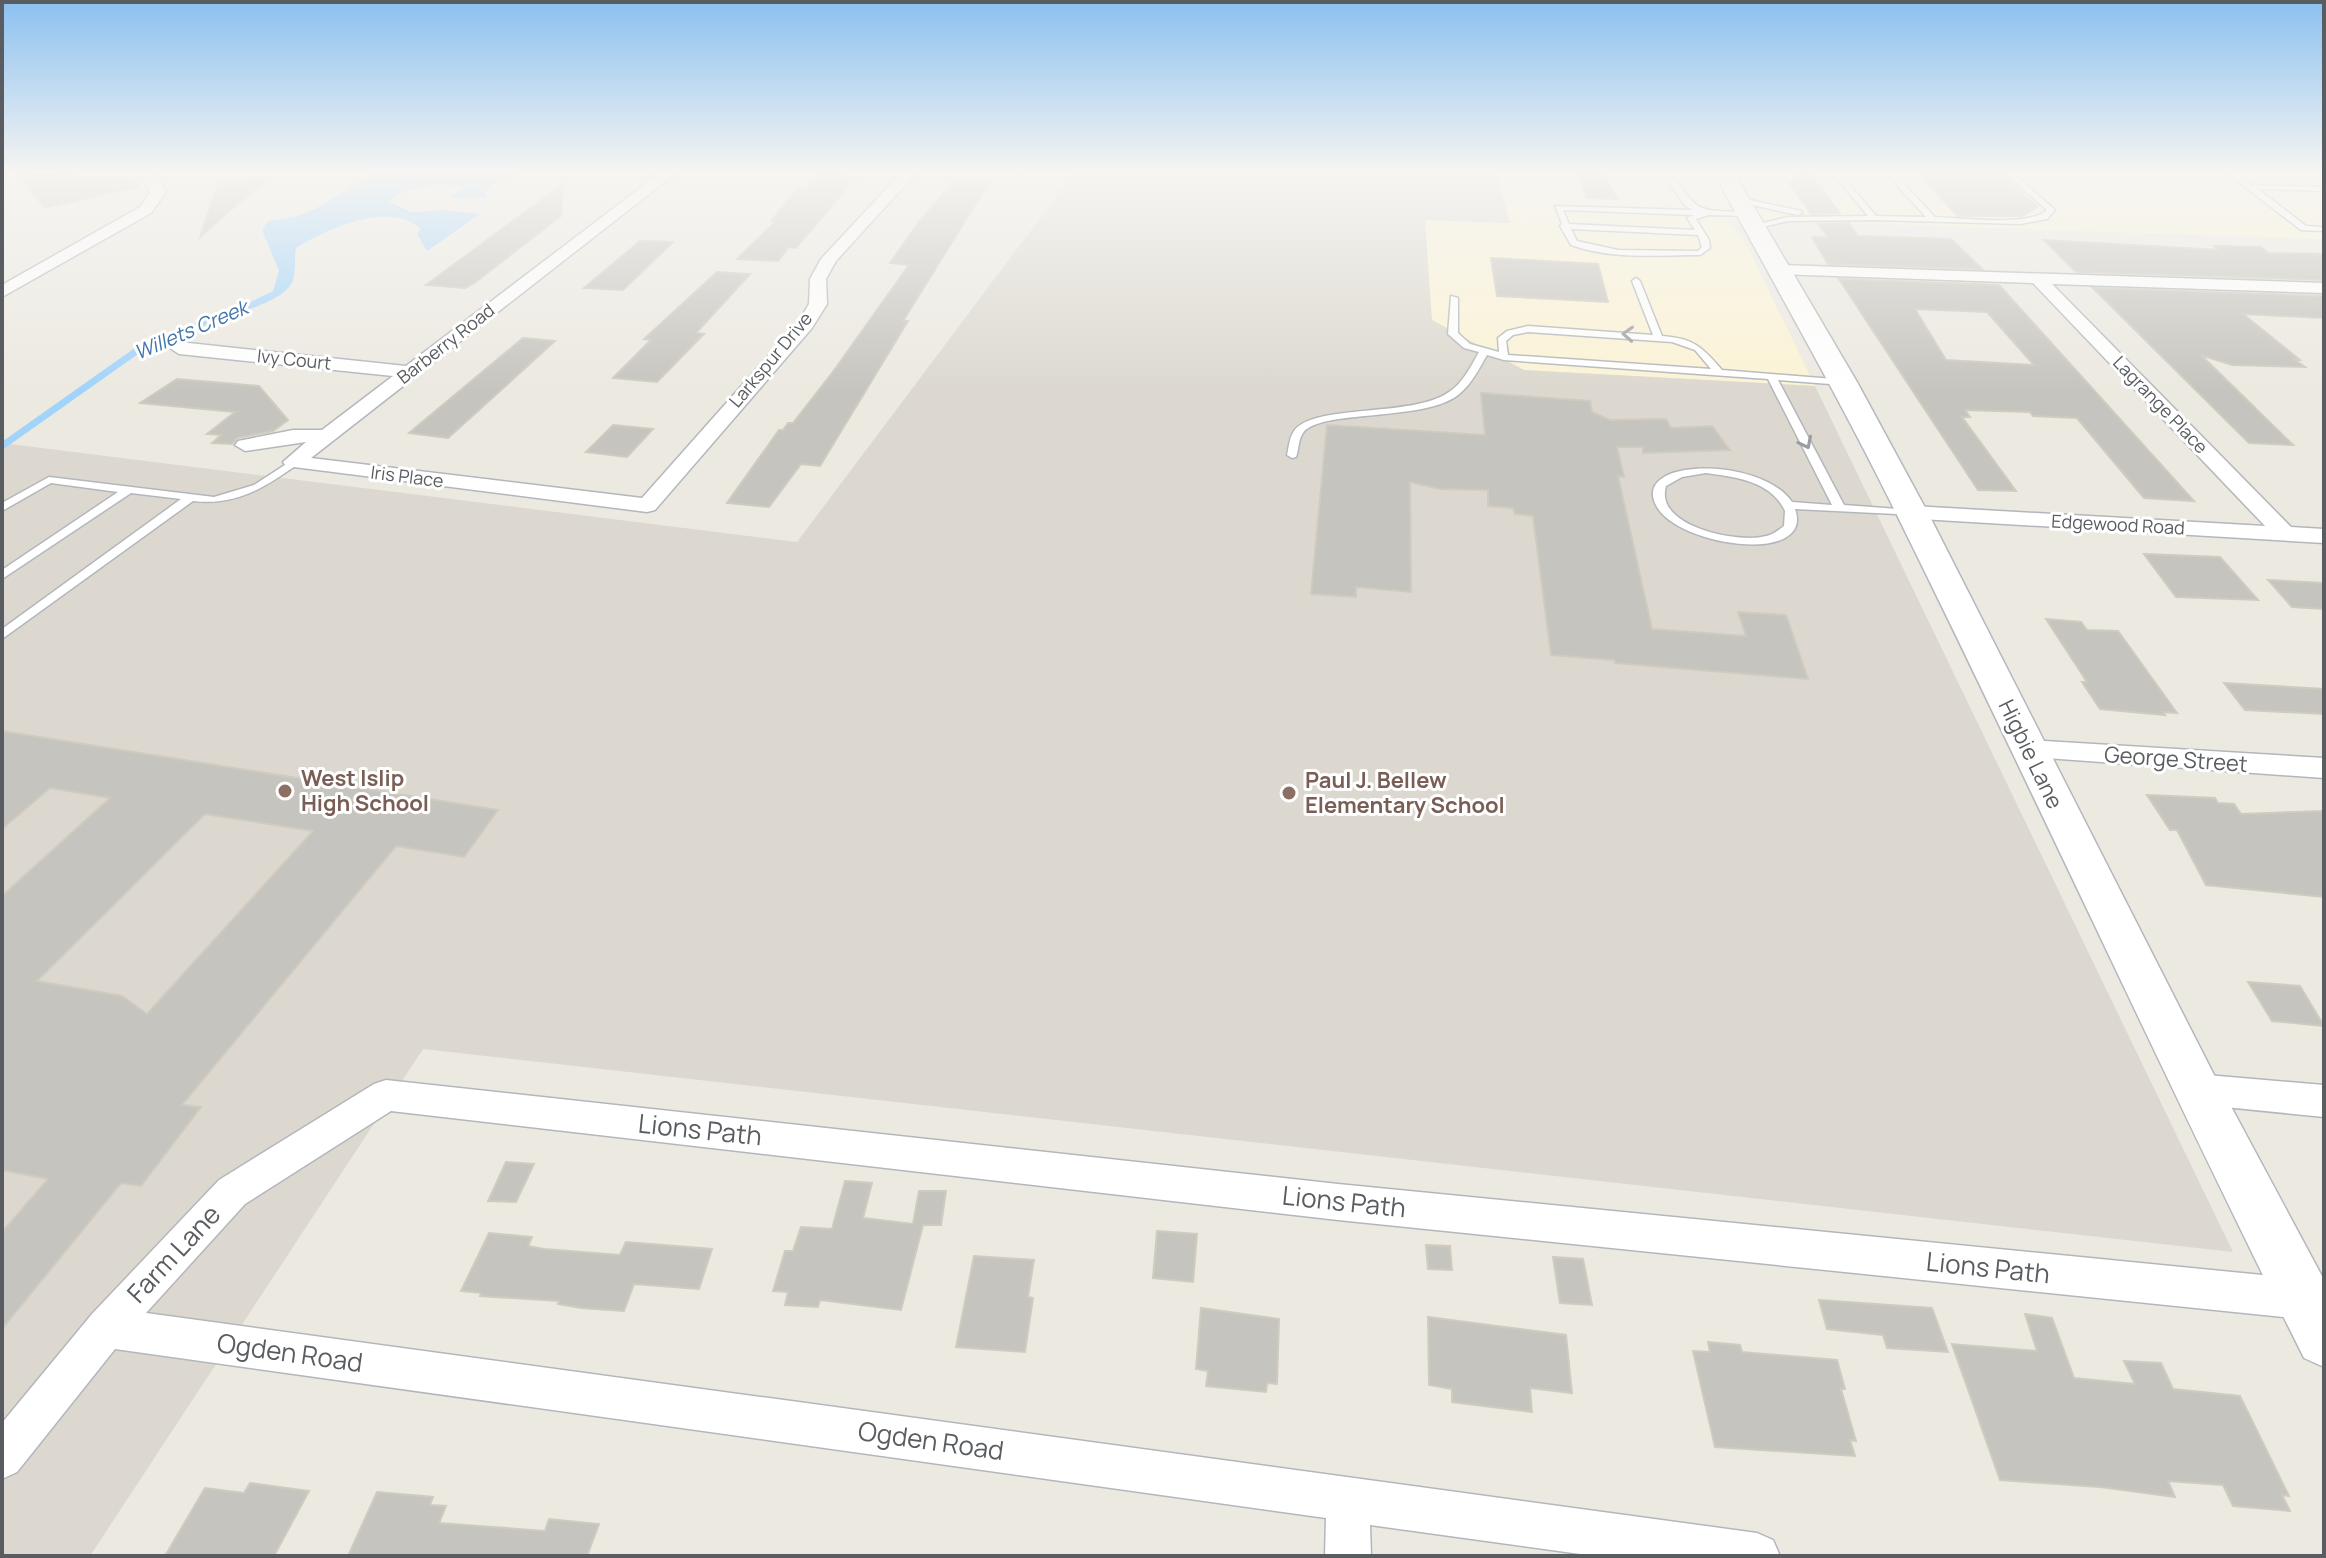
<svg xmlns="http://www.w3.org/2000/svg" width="2326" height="1558" viewBox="0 0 2326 1558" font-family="Manrope,sans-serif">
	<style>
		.commercial { fill: #fcf3d5 }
		.education { fill: #dcd8cf }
		.water { fill: #a1d3fb }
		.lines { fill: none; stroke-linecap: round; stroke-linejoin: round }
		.stream-far1 { stroke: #a1d3fb; stroke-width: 6 }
		.stream { stroke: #a1d3fb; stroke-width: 7 }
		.building { fill: #c6c4be; stroke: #d0cbbf; stroke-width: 2; fill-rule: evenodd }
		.lane-casing { stroke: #b3b7bb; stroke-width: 3 }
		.street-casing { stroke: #b3b7bb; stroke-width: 3 }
		.secondary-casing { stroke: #b4b8bd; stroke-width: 3 }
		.lane { fill: #fff; fill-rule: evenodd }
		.street { fill: #fff; fill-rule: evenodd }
		.secondary { fill: #fff; fill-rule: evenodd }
		.oneway { stroke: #9b9ea0 }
		.education-dot { fill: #8d6e63; stroke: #fff; stroke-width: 3 }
		.labels { text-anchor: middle; stroke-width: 6; stroke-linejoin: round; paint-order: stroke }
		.far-street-label { font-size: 18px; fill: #595d61; stroke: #fff }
		.far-water-label { font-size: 20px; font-style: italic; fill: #4074ac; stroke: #fff }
		.street-label { font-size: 22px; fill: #595d61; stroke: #fff }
		.education-label { font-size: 22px; font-weight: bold; fill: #785e54; stroke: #fff; text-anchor: start }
		.near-street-label { font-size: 26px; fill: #595d61; stroke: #fff }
	</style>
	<rect width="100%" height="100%" fill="#ece9e1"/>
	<polygon class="commercial" points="1497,173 2324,173 2324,239 1726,219 1748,248 1815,386 1524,370 1431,320 1425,220 1510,223"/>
	<polygon class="education" points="1074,173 1497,173 1510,223 1425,220 1432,320 1524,370 1815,386 2233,1252 423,1049 90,1556 2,1556 2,443 797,542"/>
	<path class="water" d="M375,173H519L491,185L485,192L487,197L453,199L452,195L464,189C444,180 405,186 389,202L412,212L446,210L480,214L427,251L417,234L421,229C390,200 326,229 296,248C294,259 296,270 293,280C286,302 233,314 213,320L273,291L279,271L262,230L268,221L295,217L317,208Z"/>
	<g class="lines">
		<polyline class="stream-far1" points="156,341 223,316"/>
		<polyline class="stream" points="2,446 135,352 160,339"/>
	</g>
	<g class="building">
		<polygon points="16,173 137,180 138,187 45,208"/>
		<polygon points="1575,173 1603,173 1617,199 1587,198"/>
		<polygon points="1802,173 1809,173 1840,213 1811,214 1789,183"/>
		<polygon points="1917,173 2000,173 2038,207 2023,216 1958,216"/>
		<polygon points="819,175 857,177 796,248 789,247 778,261 737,259 776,221 771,221 797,189 805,189"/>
		<polygon points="270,177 233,208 200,237 218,183"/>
		<polygon points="956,179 990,181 903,321 908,321 820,466 801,464 769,507 727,503 779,430 783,430 788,423 793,423 832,373 909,265 890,263 919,222"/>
		<polygon points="563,184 561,216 473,284 465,288 426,285"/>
		<polygon points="1848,223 1858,236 1951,239 1982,269 1828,264 1812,237 1829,238 1818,224"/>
		<polygon points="2044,240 2219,250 2214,246 2261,247 2268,253 2324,254 2324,280 2076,272"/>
		<polygon points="640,241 673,242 623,290 584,288"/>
		<polygon points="1491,258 1598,264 1608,302 1497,296"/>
		<polygon points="717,272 750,274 696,333 704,334 657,382 613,378 651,340 644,339"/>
		<path d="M1839,279L1999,285L2194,501L2144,498L2077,418L2033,416L2030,412L1965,410L1970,417H1962L2016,491L1978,490ZM1915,309L1987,312L2034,365L1946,360Z"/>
		<polygon points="2093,288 2324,296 2324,318 2243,314 2300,360 2295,360 2305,367 2232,365 2201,355 2293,445 2249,443"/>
		<polygon points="523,338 555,341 448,438 409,433"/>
		<polygon points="177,379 259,386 288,420 273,431 237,438 232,444 212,443 221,435 207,434 235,412 140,403"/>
		<polygon points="1481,393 1590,401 1592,412 1610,420 1666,419 1671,428 1712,426 1730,450 1643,453 1643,447 1617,447 1624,477 1618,476 1652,629 1746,636 1738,612 1786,615 1808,679 1615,663 1614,660 1551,655 1533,516 1515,514 1513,508 1488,506 1488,490 1440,489 1410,482 1411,592 1356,587 1356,597 1311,594 1327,425 1485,435"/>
		<polygon points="613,425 653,429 627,457 586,452"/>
		<polygon points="2144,554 2220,557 2258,600 2176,597"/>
		<polygon points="2268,580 2324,583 2324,609 2292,607"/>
		<polygon points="2046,619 2081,622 2087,630 2118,631 2177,713 2163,712 2165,715 2100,709 2082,682 2087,682"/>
		<polygon points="2224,683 2324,689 2324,714 2245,710"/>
		<path d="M2,731L498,810L464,857L396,846L182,1105L201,1107L141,1186L121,1183L2,1329V1232L48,1179L2,1170V896L110,798L50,788L2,829ZM205,814L313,831L147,1014L122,996L37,981Z"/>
		<polygon points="2147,795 2215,798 2218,803 2234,804 2241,814 2324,811 2324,897 2206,885 2177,830 2170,830"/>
		<polygon points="2248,982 2300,986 2324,1026 2272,1021"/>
		<polygon points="506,1162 534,1164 516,1202 488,1201"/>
		<polygon points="845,1181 872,1183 863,1218 913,1224 919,1191 946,1191 941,1225 923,1225 901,1310 820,1300 818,1307 785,1305 788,1292 773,1291 785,1251 793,1251 801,1227 832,1229"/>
		<polygon points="1157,1231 1197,1234 1193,1282 1153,1278"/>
		<polygon points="489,1233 532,1237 528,1246 544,1249 620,1255 626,1242 712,1249 699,1289 634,1284 624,1311 581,1308 558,1304 559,1301 480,1296 481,1293 461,1291"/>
		<polygon points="1426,1245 1450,1246 1452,1270 1428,1269"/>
		<polygon points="974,1256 1034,1260 1028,1297 1033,1298 1025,1352 956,1347"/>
		<polygon points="1553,1257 1583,1259 1592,1305 1560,1303"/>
		<polygon points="1819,1300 1932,1308 1948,1352 1887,1348 1883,1335 1827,1329"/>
		<polygon points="1201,1308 1279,1319 1277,1384 1267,1383 1266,1392 1206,1386 1208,1371 1196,1369"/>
		<polygon points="2025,1314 2052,1318 2074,1378 2135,1384 2124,1361 2161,1363 2173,1389 2240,1396 2289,1496 2282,1495 2290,1511 2233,1506 2223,1485 2168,1481 2175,1497 2100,1487 2000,1480 1952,1344 2037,1351"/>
		<polygon points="1428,1317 1566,1335 1572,1393 1530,1388 1532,1412 1452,1402 1452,1389 1429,1385"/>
		<polygon points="1708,1342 1740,1345 1742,1352 1837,1360 1845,1389 1841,1389 1856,1441 1850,1440 1855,1456 1715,1447 1693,1351 1710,1352"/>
		<polygon points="250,1483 309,1491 274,1556 165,1556 205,1488 244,1493"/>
		<polygon points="377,1492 433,1497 430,1505 446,1506 439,1523 545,1531 549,1519 599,1524 587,1556 348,1556"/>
	</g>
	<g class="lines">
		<defs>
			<g id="lane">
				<path d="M1663,173H1671C1700,216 1699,210 1749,212L1753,214L1749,216L1709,215L1696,219L1709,240L1710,248L1700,255C1657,255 1613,260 1571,245L1560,226L1562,224L1555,206L1693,210L1685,206ZM1563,210L1694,215L1687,218L1695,230L1569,224ZM1571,229L1698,235L1702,247L1698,251L1618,250L1577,241Z"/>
				<path d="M1832,173H1840L1876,216L1926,217L1886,173H1894L1935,217C1960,218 2029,227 2047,210L2005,173H2013L2055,210L2047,219L2020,224L1874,220L1788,221L1754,229V225L1788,217L1868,216Z"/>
				<polygon points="2227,173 2236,173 2251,185 2324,187 2324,191 2258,189 2306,226 2324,227 2324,231 2301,230"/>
				<polygon points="1741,198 1801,211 1802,213 1798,215 1738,202 1737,200"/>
				<path d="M1636,278L1640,281L1662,336C1694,338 1703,348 1722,370L1846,380L1848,382L1843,385L1778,380L1844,505L1912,510L1916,511V515L1795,509C1815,565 1680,547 1657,507C1628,457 1761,456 1792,502L1832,505L1768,379L1504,360L1487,355C1479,369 1471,385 1458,395C1424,422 1319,409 1303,433C1298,440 1299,450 1296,457L1292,458L1287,455C1289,447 1289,438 1294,431C1314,403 1413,418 1449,392C1463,383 1471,366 1479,352L1464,348L1448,334L1451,296L1458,298V333L1470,344L1499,352L1498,338L1507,331L1528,326L1653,335L1632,281ZM1528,332L1672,342L1695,350L1711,369L1508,355L1506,341L1513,335ZM1706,473C1736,477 1771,481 1785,511L1784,526C1776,532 1771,536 1761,537C1734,542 1654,526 1666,486L1682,477Z"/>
				<path d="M294,459L298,460V464C264,488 236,506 193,501L2,639V629L181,499L131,493L2,579V570L118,492L51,483L2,511V503L49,477L214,497L254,485Z"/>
			</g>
			<g id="street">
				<polygon points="136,173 155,174 166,192 151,213 2,297 2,285 140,207 150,192 144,180"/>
				<polygon points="660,173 676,173 311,458 642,498 799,321 809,304 810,279 821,259 901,173 916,173 836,261 826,279 827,304 812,328 655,510 647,512 286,466 283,462 306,442 245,451 235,445 238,441 293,430 322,430 393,376 179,354 170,348 179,342 406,366"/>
				<polygon points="1781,265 2324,283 2324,293 2052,284 2291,527 2324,529 2324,543 1904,518 1901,513 1904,508 1912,506 2265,526 2033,283 1775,274 1773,270 1775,266"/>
				<polygon points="2028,740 2324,758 2324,778 2018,756 2014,749 2018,742"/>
				<polygon points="2195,1074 2324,1085 2324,1117 2195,1104 2183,1100 2178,1089 2183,1078"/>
				<polygon points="386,1080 1338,1184 2303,1279 2317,1285 2323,1299 2317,1313 2303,1319 1338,1220 391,1111 245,1204 146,1313 1757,1533 1773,1540 1780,1556 1595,1556 1370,1525 1371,1556 1325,1556 1326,1518 115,1349 17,1472 2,1479 2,1423 92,1314 219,1180 374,1084"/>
			</g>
			<path id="secondary" d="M1714,173H1734L1857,382L1928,513L2213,1073L2324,1280V1367L2304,1358C2164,1078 2035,794 1896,513C1839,397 1775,286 1714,173Z"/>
		</defs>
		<use href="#lane" class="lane-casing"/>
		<use href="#street" class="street-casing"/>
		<use href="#secondary" class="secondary-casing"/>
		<use href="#lane" class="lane"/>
		<use href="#street" class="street"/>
		<use href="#secondary" class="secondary"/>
	</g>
	<defs><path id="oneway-chevron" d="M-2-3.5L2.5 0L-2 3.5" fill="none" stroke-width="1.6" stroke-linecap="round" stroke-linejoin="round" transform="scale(2)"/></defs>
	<g class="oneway">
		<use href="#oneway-chevron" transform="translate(1628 334) rotate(-177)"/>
		<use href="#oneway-chevron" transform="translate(1806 443) rotate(63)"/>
	</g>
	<linearGradient id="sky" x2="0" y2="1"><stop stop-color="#8bc0f0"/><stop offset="0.44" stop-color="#f6f5f2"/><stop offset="1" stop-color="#f6f5f2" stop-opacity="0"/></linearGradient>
	<rect width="2326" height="391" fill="url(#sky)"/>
	<g class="education-dot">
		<circle cx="285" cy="791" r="8"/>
		<circle cx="1289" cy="793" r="8"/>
	</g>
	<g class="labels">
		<g class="far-street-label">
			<text transform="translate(446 344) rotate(-38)" y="6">Barberry Road</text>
			<text transform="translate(294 360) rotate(6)" y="6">Ivy Court</text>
			<text transform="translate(771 360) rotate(-50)" y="6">Larkspur Drive</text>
			<text transform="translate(2160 405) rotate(46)" y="6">Lagrange Place</text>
			<text transform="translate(407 477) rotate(7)" y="6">Iris Place</text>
			<text transform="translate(2118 525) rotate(3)" y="6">Edgewood Road</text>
		</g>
		<g class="far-water-label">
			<text transform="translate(191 330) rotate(-23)" y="7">Willets Creek</text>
		</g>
		<g class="street-label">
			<text transform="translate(2031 754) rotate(64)" y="8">Higbie Lane</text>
			<text transform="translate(2176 759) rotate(4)" y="8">George Street</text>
		</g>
		<g class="education-label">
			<text x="301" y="786">West Islip<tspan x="301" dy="25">High School</tspan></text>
			<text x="1305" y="788">Paul J. Bellew<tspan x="1305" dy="25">Elementary School</tspan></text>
		</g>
		<g class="near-street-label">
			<text transform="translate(700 1130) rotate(6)" y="9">Lions Path</text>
			<text transform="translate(1344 1202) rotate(6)" y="9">Lions Path</text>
			<text transform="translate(174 1254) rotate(-47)" y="9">Farm Lane</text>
			<text transform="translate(1988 1268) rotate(6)" y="9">Lions Path</text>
			<text transform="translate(290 1353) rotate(8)" y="9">Ogden Road</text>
			<text transform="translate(931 1441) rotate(8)" y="9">Ogden Road</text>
		</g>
	</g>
	<rect width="2326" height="1558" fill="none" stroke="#595d61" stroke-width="8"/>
</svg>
